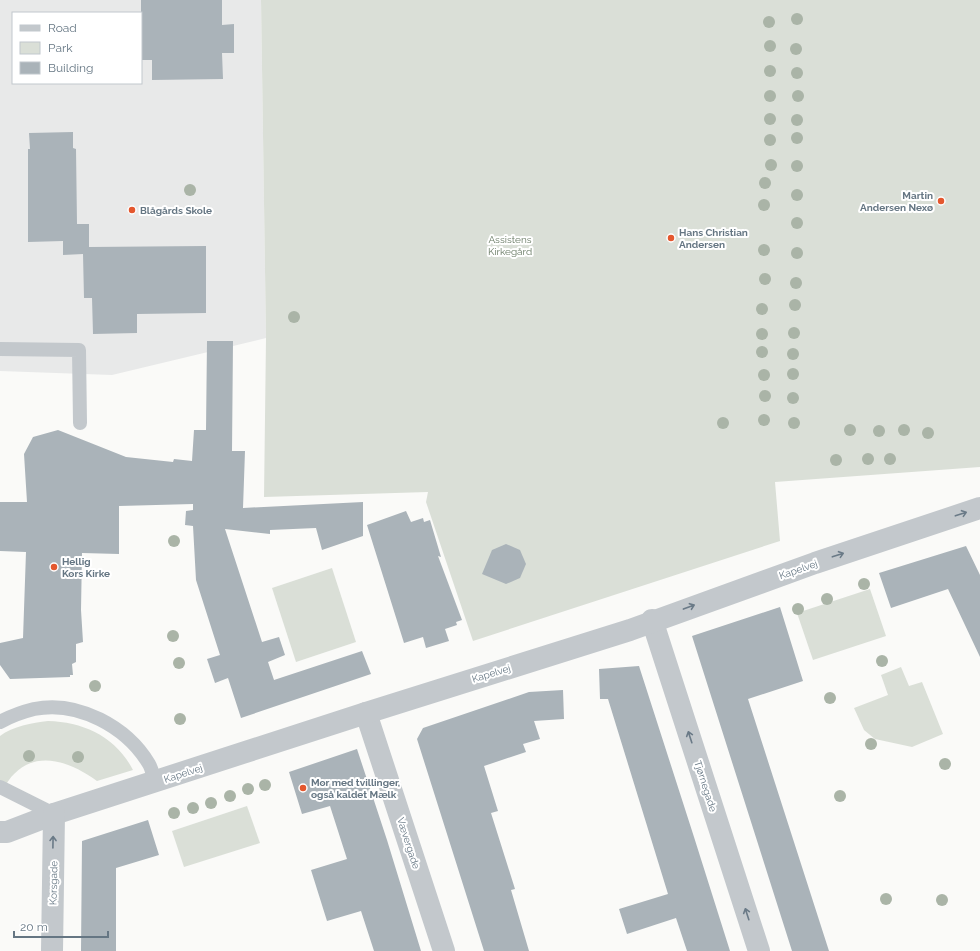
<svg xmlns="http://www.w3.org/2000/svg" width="980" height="951" viewBox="0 0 980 951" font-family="Raleway,sans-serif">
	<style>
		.built { fill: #e8e9e9; fill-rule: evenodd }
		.green { fill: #dadfd7 }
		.building { fill: #aab3b9 }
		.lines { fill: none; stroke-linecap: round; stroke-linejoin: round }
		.service { stroke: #c3c8cc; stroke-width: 14 }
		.minor { stroke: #c3c8cc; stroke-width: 22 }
		.tree { fill: #aab4a7 }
		.oneway { stroke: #6a7a87 }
		.poi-dot { fill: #e4572e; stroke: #fff; stroke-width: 1.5 }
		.labels { text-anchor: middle; stroke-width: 4; stroke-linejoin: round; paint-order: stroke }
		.poi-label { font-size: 10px; font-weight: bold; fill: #657683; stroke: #fff; text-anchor: start }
		.park-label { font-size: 10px; fill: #687a64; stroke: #fff }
		.street-label { font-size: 10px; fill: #657683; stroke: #fff }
	</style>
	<rect width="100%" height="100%" fill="#fafaf8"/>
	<path class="built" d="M0,0H261L266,338L112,375L0,371ZM13,13H141V83H13Z"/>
	<g class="green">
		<polygon points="261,0 980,0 980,467 775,482 780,541 473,641 426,502 428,492 264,497 266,338"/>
		<polygon points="332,568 356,642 296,662 272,588"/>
		<polygon points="870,589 886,636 813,660 797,613"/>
		<polygon points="901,667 909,686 922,682 943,734 912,747 875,739 864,730 854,708 888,695 881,675"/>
		<path d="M48,721C84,722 116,737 133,770L97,781C67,759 28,747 5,786L0,783V736C13,726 32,723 48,721Z"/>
		<polygon points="247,806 260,843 184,867 172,831"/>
	</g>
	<g class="building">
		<polygon points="141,0 222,0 222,25 234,24 234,53 222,53 223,79 152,80 152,60 141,60"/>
		<polygon points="73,132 73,148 76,149 77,224 89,224 89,247 206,246 206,313 137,314 137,333 93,334 92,298 84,298 83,254 63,255 63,241 28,242 28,149 30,149 29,133"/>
		<polygon points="207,341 233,341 232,451 245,451 243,508 363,502 363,536 322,550 316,528 270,530 270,534 225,529 262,642 279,637 285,655 268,662 274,680 362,651 371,674 241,718 228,678 215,683 207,659 220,655 196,580 193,526 185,525 186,511 193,510 193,504 119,506 119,554 82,553 81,610 83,642 76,644 76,662 72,664 73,675 70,675 70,677 10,679 0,665 0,643 23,638 26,552 0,551 0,502 27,502 24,454 33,437 58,430 126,457 173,462 174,459 192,461 194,430 206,430"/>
		<polygon points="406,511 411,522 423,518 424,522 430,520 441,557 438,556 462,620 456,622 457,625 445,629 449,641 426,648 423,637 404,643 367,525"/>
		<polygon points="506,544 520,550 526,564 520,578 506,584 482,574 492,550"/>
		<polygon points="966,546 980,575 980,657 948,589 891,608 879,573"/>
		<polygon points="780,607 803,681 748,699 829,951 792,951 692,636"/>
		<polygon points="639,666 694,837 730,951 687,951 676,918 627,934 619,909 668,894 608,699 600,699 599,669"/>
		<polygon points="563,690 564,719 534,721 540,739 523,744 526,752 484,766 498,811 491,813 515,889 511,890 529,951 484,951 417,739 423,728 529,692"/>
		<polygon points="357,749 387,840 421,951 374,951 361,911 327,921 311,870 347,859 330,806 302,814 289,772"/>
		<polygon points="148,820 159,855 116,868 116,951 81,951 82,841"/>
	</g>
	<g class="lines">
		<g class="service">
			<polyline points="0,349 79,350 80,423"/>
			<path d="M0,722C11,716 22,712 34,709C78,700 127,727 149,764C152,769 153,776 155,782"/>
			<polyline points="0,787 54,814"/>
		</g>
		<g class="minor">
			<polyline points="652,620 759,951"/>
			<polyline points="366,713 444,951"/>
			<polyline points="0,832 7,832 54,814 366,713 630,630 815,563 980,508"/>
			<polyline points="52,951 54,814"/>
		</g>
	</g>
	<g class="tree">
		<circle cx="797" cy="19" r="6"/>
		<circle cx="769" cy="22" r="6"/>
		<circle cx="770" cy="46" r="6"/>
		<circle cx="796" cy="49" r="6"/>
		<circle cx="770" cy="71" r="6"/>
		<circle cx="797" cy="73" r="6"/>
		<circle cx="770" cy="96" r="6"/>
		<circle cx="798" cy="96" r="6"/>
		<circle cx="770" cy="119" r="6"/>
		<circle cx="797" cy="120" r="6"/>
		<circle cx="797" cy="138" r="6"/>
		<circle cx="770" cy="140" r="6"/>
		<circle cx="771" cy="165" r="6"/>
		<circle cx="797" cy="166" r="6"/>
		<circle cx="765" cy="183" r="6"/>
		<circle cx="190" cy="190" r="6"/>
		<circle cx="797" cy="195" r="6"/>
		<circle cx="764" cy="205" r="6"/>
		<circle cx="797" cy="223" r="6"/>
		<circle cx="764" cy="250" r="6"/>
		<circle cx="797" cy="253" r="6"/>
		<circle cx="765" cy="279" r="6"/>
		<circle cx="796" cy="283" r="6"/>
		<circle cx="795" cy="305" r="6"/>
		<circle cx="762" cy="309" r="6"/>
		<circle cx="294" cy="317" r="6"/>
		<circle cx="794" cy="333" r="6"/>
		<circle cx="762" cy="334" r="6"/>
		<circle cx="762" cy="352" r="6"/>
		<circle cx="793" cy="354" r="6"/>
		<circle cx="793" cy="374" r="6"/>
		<circle cx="764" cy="375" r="6"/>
		<circle cx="765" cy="396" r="6"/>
		<circle cx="793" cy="398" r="6"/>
		<circle cx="764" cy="420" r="6"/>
		<circle cx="723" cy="423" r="6"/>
		<circle cx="794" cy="423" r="6"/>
		<circle cx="850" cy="430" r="6"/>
		<circle cx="904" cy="430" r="6"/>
		<circle cx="879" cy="431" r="6"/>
		<circle cx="928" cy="433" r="6"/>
		<circle cx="868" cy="459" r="6"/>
		<circle cx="890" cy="459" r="6"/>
		<circle cx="836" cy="460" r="6"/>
		<circle cx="174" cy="541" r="6"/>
		<circle cx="864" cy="584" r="6"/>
		<circle cx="827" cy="599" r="6"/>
		<circle cx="798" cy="609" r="6"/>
		<circle cx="173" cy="636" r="6"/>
		<circle cx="882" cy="661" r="6"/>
		<circle cx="179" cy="663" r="6"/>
		<circle cx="95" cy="686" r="6"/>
		<circle cx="830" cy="698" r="6"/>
		<circle cx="180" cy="719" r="6"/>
		<circle cx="871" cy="744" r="6"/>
		<circle cx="29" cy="756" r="6"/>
		<circle cx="78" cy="757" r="6"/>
		<circle cx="945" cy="764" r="6"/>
		<circle cx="265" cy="785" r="6"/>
		<circle cx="248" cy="789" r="6"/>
		<circle cx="230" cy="796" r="6"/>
		<circle cx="840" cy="796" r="6"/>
		<circle cx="211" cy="803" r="6"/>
		<circle cx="193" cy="808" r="6"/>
		<circle cx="174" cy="813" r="6"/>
		<circle cx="886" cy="899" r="6"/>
		<circle cx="942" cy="900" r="6"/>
	</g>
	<defs><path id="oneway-shaft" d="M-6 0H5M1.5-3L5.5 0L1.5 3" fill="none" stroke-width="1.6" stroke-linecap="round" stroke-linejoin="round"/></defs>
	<g class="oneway">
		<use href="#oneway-shaft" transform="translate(961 514) rotate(-18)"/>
		<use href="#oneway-shaft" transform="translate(838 555) rotate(-18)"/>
		<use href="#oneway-shaft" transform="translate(689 607) rotate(-20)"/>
		<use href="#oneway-shaft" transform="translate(690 737) rotate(-108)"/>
		<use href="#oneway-shaft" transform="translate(53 842) rotate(-89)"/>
		<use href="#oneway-shaft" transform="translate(747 914) rotate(-108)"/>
	</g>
	<g class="poi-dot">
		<circle cx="941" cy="201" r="4"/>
		<circle cx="132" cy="210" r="4"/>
		<circle cx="671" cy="238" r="4"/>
		<circle cx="54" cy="567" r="4"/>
		<circle cx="303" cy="788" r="4"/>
	</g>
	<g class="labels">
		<g class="poi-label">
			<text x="933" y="199" text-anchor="end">Martin<tspan x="933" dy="12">Andersen Nexø</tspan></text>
			<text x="140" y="214">Blågårds Skole</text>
			<text x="679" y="236">Hans Christian<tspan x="679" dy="12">Andersen</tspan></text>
			<text x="62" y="565">Hellig<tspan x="62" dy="12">Kors Kirke</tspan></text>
			<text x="311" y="786">Mor med tvillinger,<tspan x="311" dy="12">også kaldet Mælk</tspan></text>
		</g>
		<g class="park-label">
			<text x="510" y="243">Assistens<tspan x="510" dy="12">Kirkegård</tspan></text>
		</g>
		<g class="street-label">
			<text transform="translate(798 569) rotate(-19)" y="4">Kapelvej</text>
			<text transform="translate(491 673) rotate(-17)" y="4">Kapelvej</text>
			<text transform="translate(183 773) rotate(-18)" y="4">Kapelvej</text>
			<text transform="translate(706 786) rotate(72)" y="4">Tjørnegade</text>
			<text transform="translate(409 843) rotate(72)" y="4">Vævergade</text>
			<text transform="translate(53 883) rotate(-89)" y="4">Korsgade</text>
		</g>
	</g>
	<rect x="12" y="12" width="130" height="72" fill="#ffffff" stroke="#c1c8cd"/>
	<rect x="20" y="25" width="20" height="6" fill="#c3c8cc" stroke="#c1c8cd"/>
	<text x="48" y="32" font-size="12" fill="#657683">Road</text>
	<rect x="20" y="42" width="20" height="12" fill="#dadfd7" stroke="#c1c8cd"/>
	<text x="48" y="52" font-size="12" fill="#657683">Park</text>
	<rect x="20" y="62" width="20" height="12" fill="#aab3b9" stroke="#c1c8cd"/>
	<text x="48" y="72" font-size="12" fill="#657683">Building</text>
	<path d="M14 931v6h94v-6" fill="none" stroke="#657683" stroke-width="2"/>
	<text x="20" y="931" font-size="12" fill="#657683" stroke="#ffffff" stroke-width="3" paint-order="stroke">20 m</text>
</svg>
